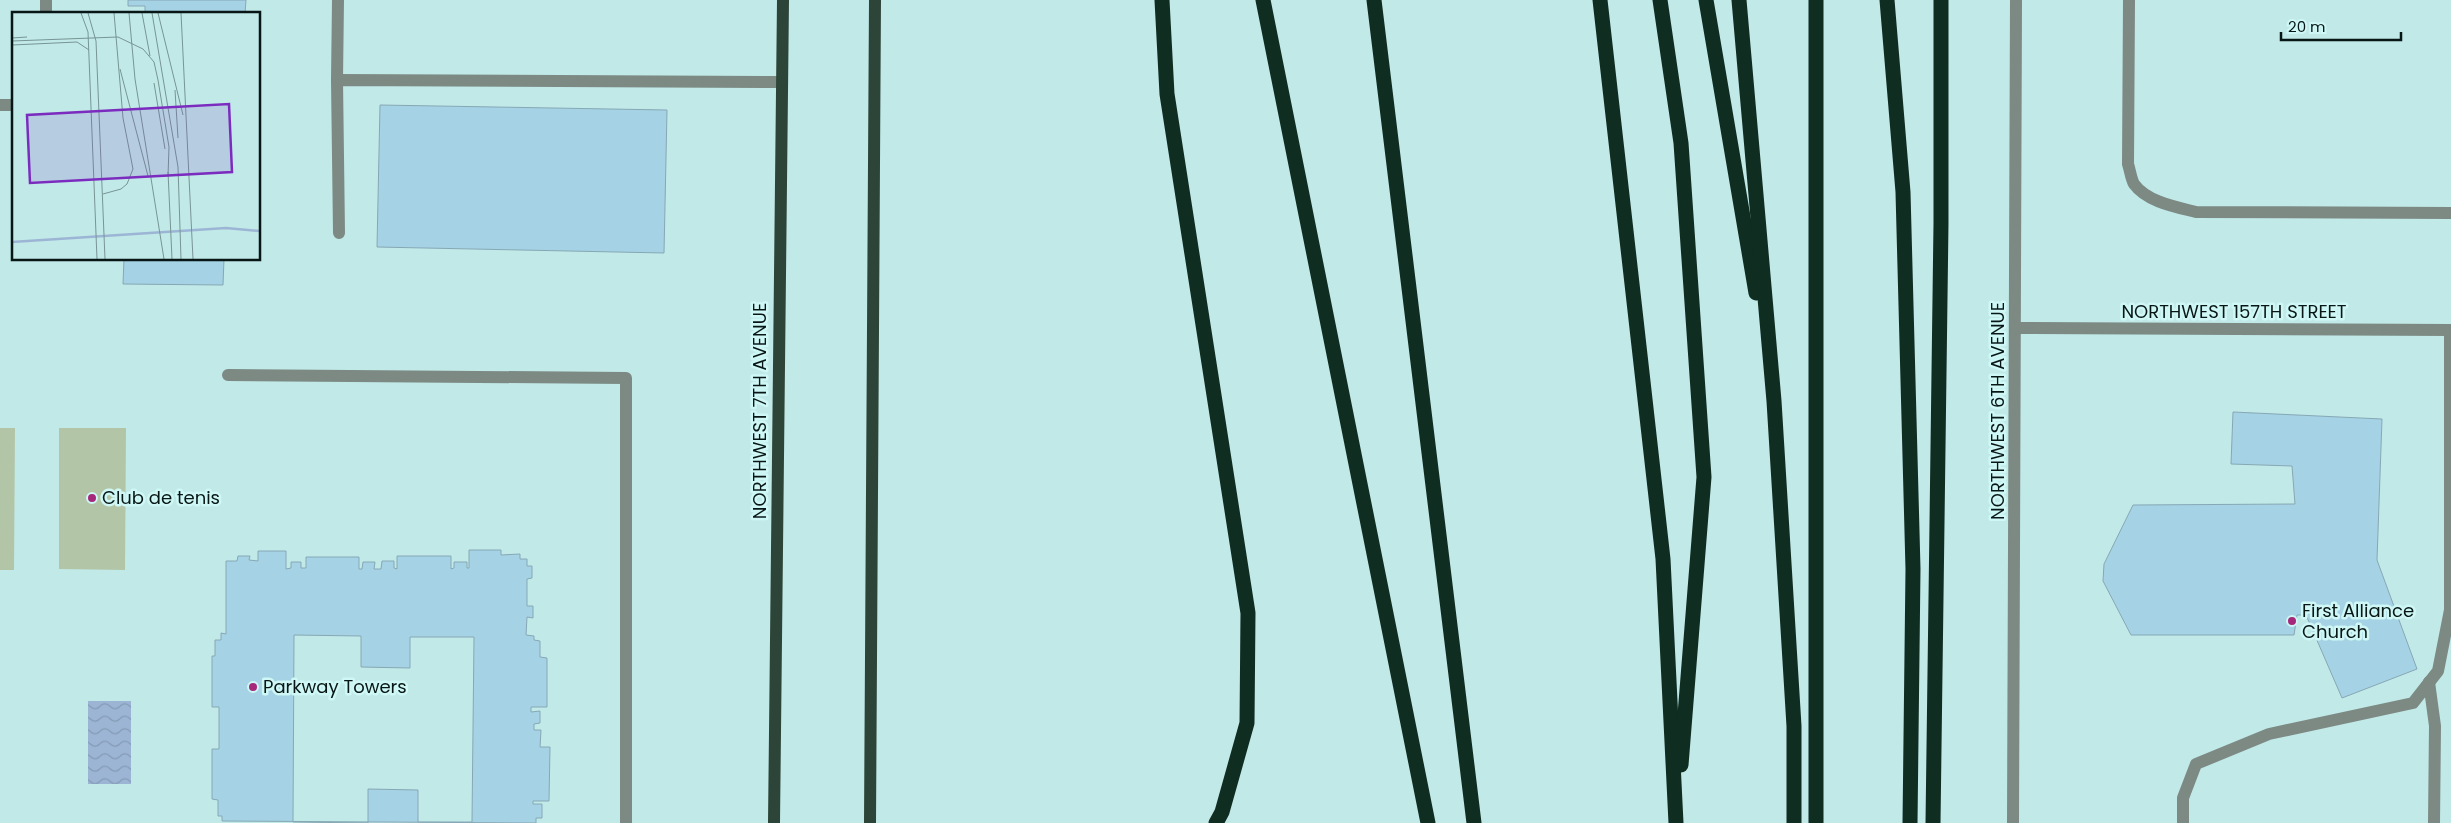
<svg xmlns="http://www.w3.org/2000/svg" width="2451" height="823" viewBox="0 0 2451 823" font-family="Poppins,sans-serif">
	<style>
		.garden { fill: #b3c5a7 }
		.water { fill: url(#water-waves) }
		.building { fill: #a5d2e4; stroke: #86a8b5; fill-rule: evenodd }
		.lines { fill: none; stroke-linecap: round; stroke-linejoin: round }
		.lane { stroke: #7c8a83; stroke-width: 12 }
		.street { stroke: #7c8a83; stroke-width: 12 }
		.primary { stroke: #2d4539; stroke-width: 12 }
		.highway { stroke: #102d21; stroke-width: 15 }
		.poi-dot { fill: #a5287a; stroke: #cef7f5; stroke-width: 2 }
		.labels { text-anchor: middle; stroke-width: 5; stroke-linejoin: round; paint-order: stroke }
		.street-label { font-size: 18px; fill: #081716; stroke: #cef7f5 }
		.poi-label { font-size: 18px; fill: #081716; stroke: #cef7f5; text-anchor: start }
		.inset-river { fill: none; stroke: #9cb5d5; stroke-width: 2.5 }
		.inset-road { fill: none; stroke: #779594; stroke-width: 1 }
		.view { fill: #7b2cbf; fill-opacity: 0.15; stroke: #7b2cbf; stroke-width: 2.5 }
		.inset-edge { fill: none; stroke: #081716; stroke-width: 2.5 }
	</style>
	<defs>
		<pattern id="water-waves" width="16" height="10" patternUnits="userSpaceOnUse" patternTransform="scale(1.25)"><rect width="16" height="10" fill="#9cb5d5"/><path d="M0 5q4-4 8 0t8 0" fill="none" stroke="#859bb6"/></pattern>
	</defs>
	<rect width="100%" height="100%" fill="#c1e9e8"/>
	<g class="garden">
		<polygon points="0,428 15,428 14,570 0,570"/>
		<polygon points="59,428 126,428 125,570 59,569"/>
	</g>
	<rect class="water" x="88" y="701" width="43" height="83"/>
	<g class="building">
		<polygon points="128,0 246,0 245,14 145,14 145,6 128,6"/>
		<polygon points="380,105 667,110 664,253 377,247"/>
		<polygon points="124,259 224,259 223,285 123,284"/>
		<polygon points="2233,412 2382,419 2377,560 2417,669 2342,698 2306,615 2297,615 2294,635 2131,635 2103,581 2104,564 2133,505 2295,504 2292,466 2231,464"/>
		<path d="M469,550H501V555L520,554V559H527V566H532V578L527,579V606H533V618L527,617L526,635L534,636V640L540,641V657L547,658V707H531V712L540,711V723L534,724V730H541L540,747H550L549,801H533V804H542V818H536V823L222,821V816H218V800L212,799V749H219V707H212V656H215V640H221V633L226,634V561H237L238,556H250L249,560L258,561V551H286V569L291,568V562H301V568H306V557H359V569H362L363,562H375L374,569H381L382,561H394V568L397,569V556H451V569L454,568V562H467V568H469ZM294,635L361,636V667L410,668V637H474L472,822H418V790L368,789V823L293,822Z"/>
	</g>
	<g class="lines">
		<g class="lane">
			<path d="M2129,0L2128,164C2130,170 2131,179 2134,184C2147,202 2176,207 2196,212L2451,213"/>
			<polyline points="337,80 338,0"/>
			<polyline points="339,233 337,80 781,82"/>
			<polyline points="228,375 626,378 626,823"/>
			<polyline points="2429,682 2435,726 2434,823"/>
			<polyline points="2013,823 2016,0"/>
			<polyline points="2183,823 2183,798 2196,764 2269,734 2413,703 2438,671 2450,610 2450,330"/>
		</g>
		<g class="street">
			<polyline points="46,14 46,0"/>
			<polyline points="0,105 14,105"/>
			<polyline points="2016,328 2451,330"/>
		</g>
		<g class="primary">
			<polyline points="774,823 783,0"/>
			<polyline points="870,823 875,0"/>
		</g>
		<g class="highway">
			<polyline points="1162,0 1167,94 1248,613 1247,723 1222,812 1216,823"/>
			<polyline points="1263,0 1428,823"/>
			<polyline points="1374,0 1474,823"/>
			<polyline points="1600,0 1663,559 1676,823"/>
			<polyline points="1660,0 1681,143 1704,477 1681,765"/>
			<polyline points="1706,0 1756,293"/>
			<polyline points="1739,0 1774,401 1794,726 1794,823"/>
			<polyline points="1887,0 1903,192 1913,569 1910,823"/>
			<polyline points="1816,823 1816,0"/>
			<polyline points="1933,823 1941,223 1941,0"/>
		</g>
	</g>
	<g class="poi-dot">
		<circle cx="92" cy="498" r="5"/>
		<circle cx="2292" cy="621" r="5"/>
		<circle cx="253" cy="687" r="5"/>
	</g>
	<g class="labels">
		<g class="street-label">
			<text x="2234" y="318">NORTHWEST 157TH STREET</text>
			<text transform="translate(760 411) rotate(-90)" y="6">NORTHWEST 7TH AVENUE</text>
			<text transform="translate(1998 411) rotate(-90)" y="6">NORTHWEST 6TH AVENUE</text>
		</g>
		<g class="poi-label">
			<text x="102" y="504">Club de tenis</text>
			<text x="2302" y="617">First Alliance<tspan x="2302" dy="21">Church</tspan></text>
			<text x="263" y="693">Parkway Towers</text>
		</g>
	</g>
	<g transform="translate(12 12)">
		<rect width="248" height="248" fill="#c1e9e8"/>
		<path class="inset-river" d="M0,230L214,216L248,219"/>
		<path class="inset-road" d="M69,1L76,20L85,247M76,1L84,29L93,247M117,1L123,67L152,247M130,1L138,44M140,1L166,155L169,247M146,1L171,103M169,1L181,247M0,26L15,25M0,29L106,25L131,37L142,50L146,68L157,135L156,164M0,33L65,30L77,38M108,57L136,164M142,71L153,137M163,78L166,126M156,160L160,247M91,182L109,177L115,172L121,157L111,106L102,1"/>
		<path class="view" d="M217,92L220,160L18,171L15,103Z"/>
		<rect width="248" height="248" class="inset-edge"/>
	</g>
	<path d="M2281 32v8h120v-8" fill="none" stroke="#081716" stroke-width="2.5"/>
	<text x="2288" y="32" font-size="15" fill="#081716" stroke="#cef7f5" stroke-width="4" paint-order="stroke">20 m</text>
</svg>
